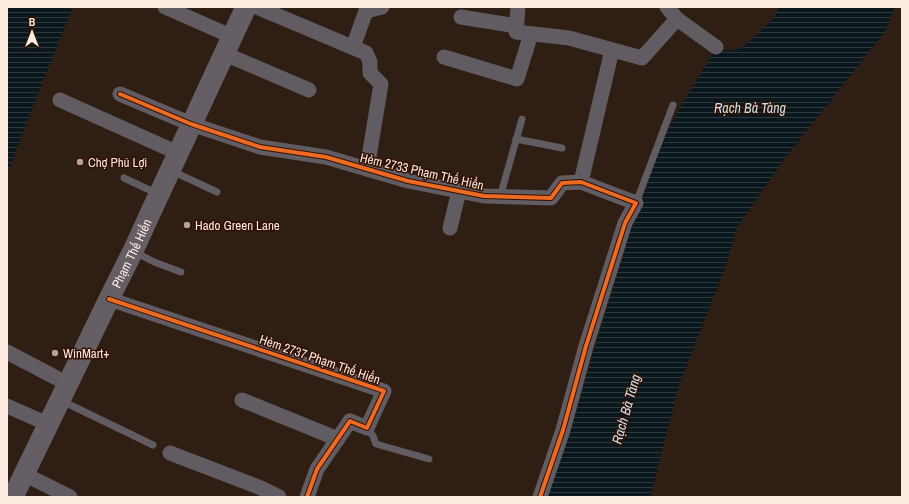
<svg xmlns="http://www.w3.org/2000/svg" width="909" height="504" viewBox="0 0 909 504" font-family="'Archivo Narrow',sans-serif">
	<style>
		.water { fill: url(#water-rules) }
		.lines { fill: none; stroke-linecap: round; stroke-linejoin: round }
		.lane { stroke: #615b62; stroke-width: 7 }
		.street { stroke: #615b62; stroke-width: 15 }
		.secondary { stroke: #655e64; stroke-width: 21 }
		.cycleway-casing { stroke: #301101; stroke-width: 6 }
		.cycleway { stroke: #ed6a23; stroke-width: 4 }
		.poi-dot { fill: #b5a399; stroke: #301101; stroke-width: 1.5 }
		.labels { text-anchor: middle; stroke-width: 3; stroke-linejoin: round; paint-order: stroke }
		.poi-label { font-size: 13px; fill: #fdeae1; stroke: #301101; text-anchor: start }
		.street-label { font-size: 13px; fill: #fdeae1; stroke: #301101 }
		.water-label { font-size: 14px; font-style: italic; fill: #c7e2ef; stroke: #301101 }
	</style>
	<defs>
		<pattern id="water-rules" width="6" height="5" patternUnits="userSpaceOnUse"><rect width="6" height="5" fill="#0a171d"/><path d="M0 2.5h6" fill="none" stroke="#2f393e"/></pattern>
	</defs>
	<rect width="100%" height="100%" fill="#2f1e14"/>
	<g class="water">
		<polygon points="7,7 73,7 44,78 7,174"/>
		<polygon points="780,7 895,7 884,33 785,158 738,226 725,268 679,386 650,497 547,497 566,443 632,224 665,135 682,104 714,52 741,49 770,22"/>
	</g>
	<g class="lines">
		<g class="lane">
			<polyline points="516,139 562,148"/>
			<polyline points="172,171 217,192"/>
			<polyline points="124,178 158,194"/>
			<polyline points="500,197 522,119"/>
			<polyline points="636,203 673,105"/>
			<polyline points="135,252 154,262 181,272"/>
			<polyline points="62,401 153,445"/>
			<polyline points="367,428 373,436 376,444 429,459"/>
		</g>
		<g class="street">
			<polyline points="165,7 233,37"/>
			<polyline points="257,7 366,53 370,62 370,73 381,84 367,169"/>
			<polyline points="518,7 516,32 569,38 642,58 677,19"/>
			<polyline points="667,7 677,19 716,47"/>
			<polyline points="461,17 517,26"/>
			<polyline points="353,47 366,11 382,7"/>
			<polyline points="225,54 309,90"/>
			<polyline points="444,57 517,79 531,34"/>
			<polyline points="120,94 191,124 260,147 326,157 408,181 484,196 551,198 562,183 581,182 636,203 625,223 586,346 563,430 540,497"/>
			<polyline points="60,100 178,153"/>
			<polyline points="581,182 612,50"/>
			<polyline points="450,228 459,191"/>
			<polyline points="109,299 384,391 367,428 350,421 317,469 307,497"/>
			<polyline points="7,352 68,384"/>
			<polyline points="242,400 338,439"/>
			<polyline points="7,406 48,424"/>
			<polyline points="170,453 261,488 279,497"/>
			<polyline points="24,474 70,497"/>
		</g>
		<path class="secondary" id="s1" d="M13,497L109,299L133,251L149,216L246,7"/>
		<defs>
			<g id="cycleway">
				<polyline points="120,94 191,124 260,147 326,157 408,181 484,196 551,198 562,183 581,182 636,203 625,223 586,346 563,430 540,497"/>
				<polyline points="109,299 384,391 367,428 350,421 317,469 307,497"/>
			</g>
		</defs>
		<use href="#cycleway" class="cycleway-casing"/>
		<use href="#cycleway" class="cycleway"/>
	</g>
	<g class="poi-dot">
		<circle cx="80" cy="162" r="4"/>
		<circle cx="187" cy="225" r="4"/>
		<circle cx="55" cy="353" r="4"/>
	</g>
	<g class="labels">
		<g class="poi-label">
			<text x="88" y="167">Chợ Phú Lợi</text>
			<text x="195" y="230">Hado Green Lane</text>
			<text x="63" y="358">WinMart+</text>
		</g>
		<g class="street-label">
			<text transform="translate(422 171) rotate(13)" y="5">Hẻm 2733 Phạm Thế Hiển</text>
			<text dy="5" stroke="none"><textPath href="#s1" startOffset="271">Phạm Thế Hiển</textPath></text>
			<text transform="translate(320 359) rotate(19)" y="5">Hẻm 2737 Phạm Thế Hiển</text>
		</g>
		<g class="water-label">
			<text x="750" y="113">Rạch Bà Tàng</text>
			<text transform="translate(626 409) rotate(-74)" y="5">Rạch Bà Tàng</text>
		</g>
	</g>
	<rect width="909" height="504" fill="none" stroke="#fdeae1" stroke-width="16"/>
	<g transform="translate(32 32)" stroke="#301101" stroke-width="3" paint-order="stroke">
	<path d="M0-3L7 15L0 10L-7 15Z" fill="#fdeae1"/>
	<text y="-6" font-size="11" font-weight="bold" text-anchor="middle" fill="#fdeae1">B</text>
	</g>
</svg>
